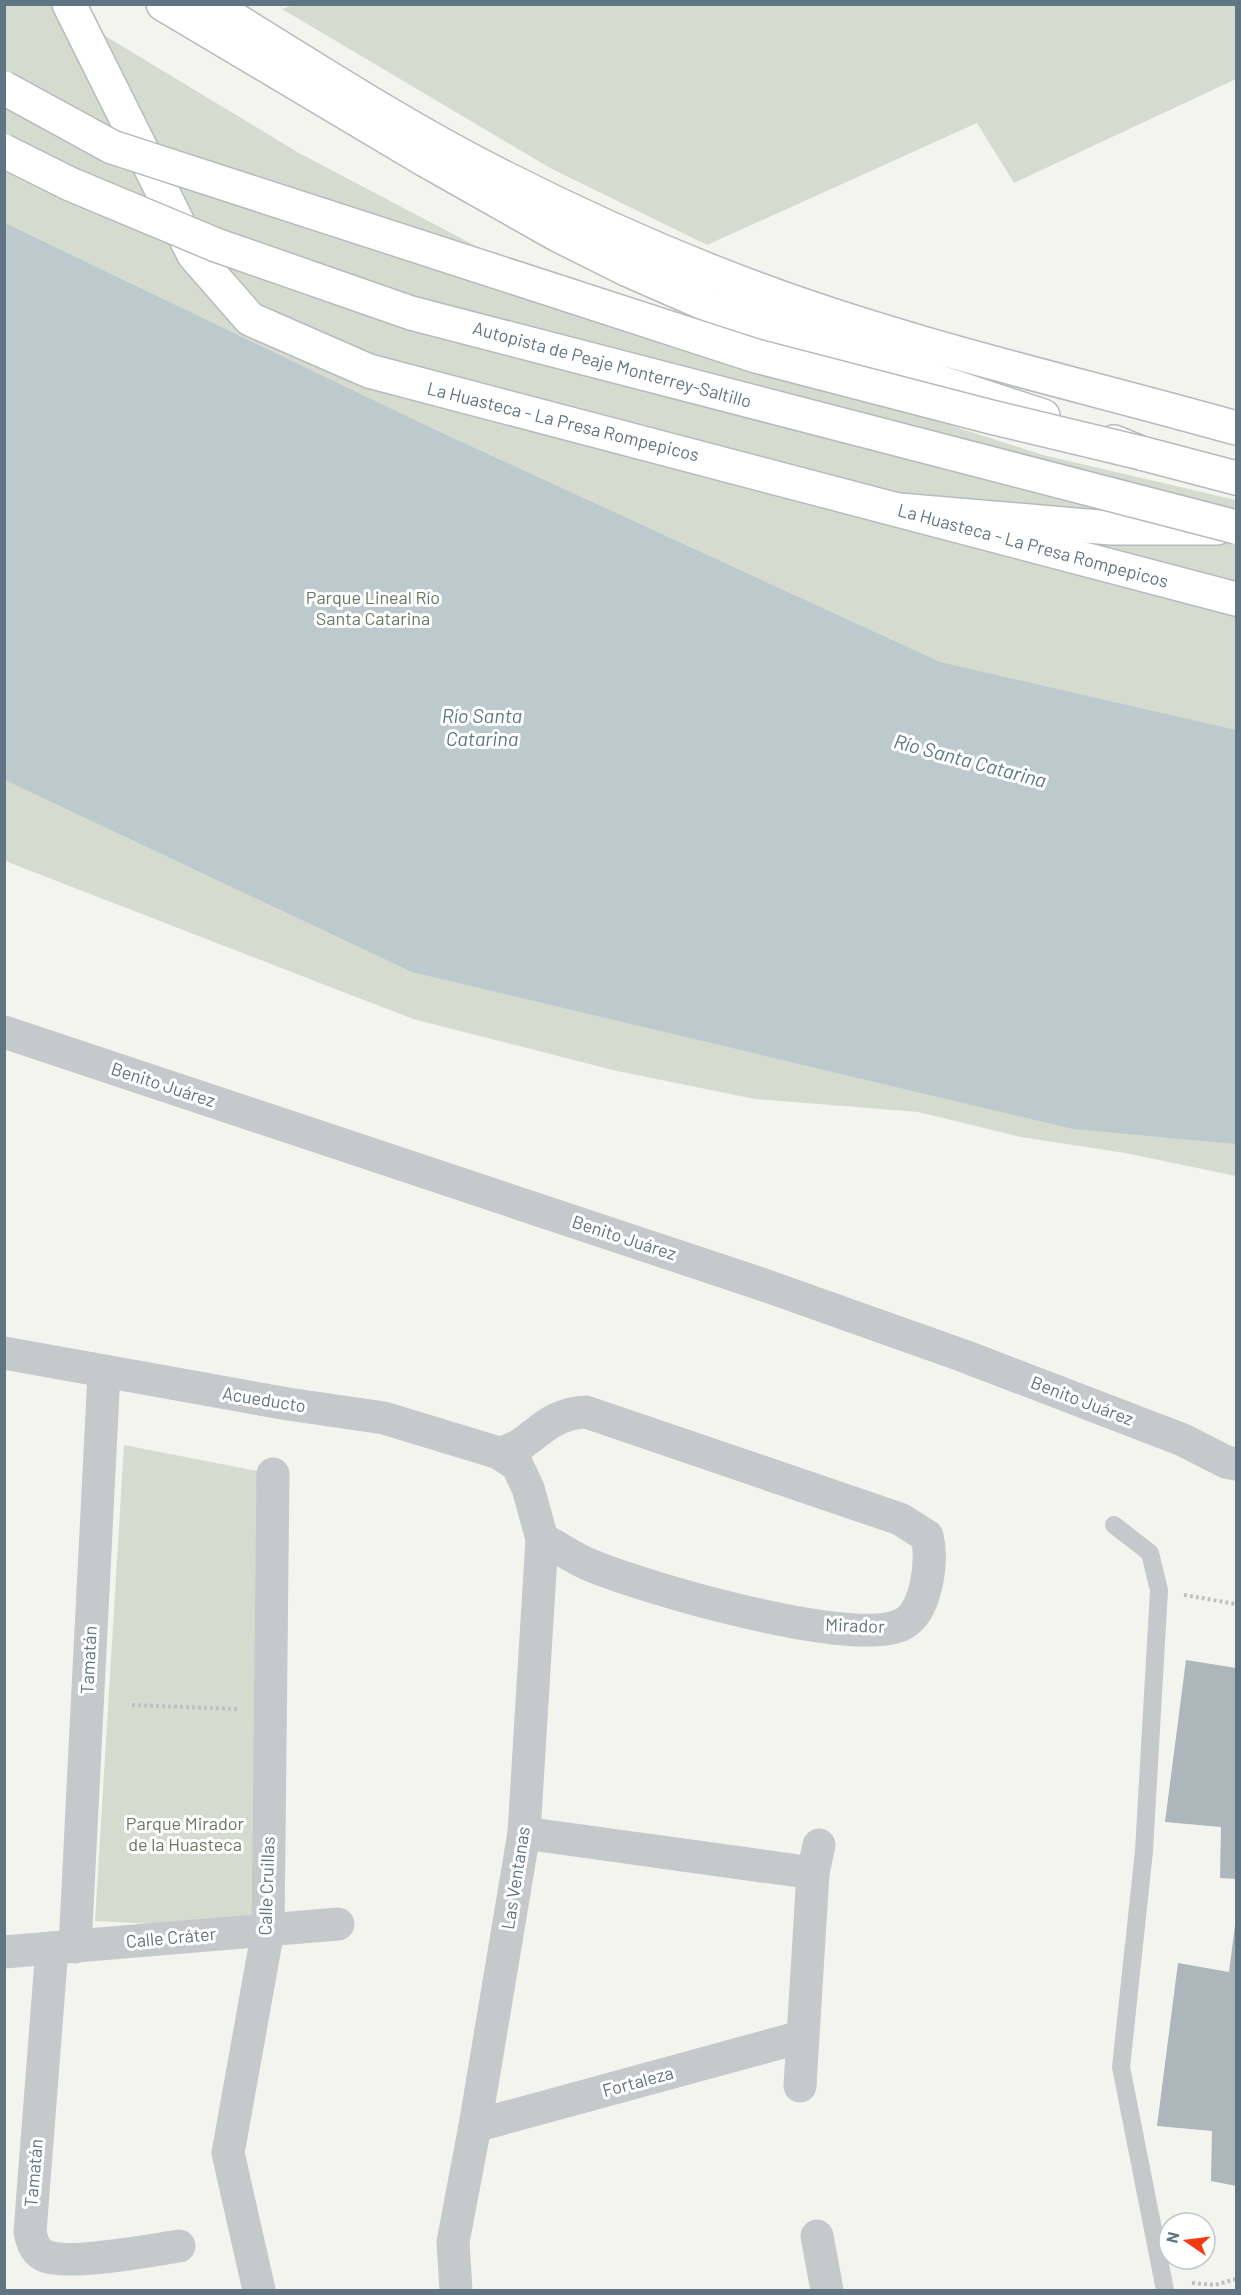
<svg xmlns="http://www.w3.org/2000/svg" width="1241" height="2295" viewBox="0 0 1241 2295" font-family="Barlow,sans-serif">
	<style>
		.green { fill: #d5dccf }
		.water { fill: #bccace }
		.building { fill: #adb6ba }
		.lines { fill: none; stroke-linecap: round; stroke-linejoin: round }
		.primary-casing { stroke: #b7bbbe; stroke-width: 36 }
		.motorway-casing { stroke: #b7babc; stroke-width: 36 }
		.path { stroke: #bec0c1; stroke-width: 4; stroke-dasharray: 3 3; stroke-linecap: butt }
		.service { stroke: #c5c9cb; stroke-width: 18 }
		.minor { stroke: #c5c9cb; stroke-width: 33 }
		.primary { stroke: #fff; stroke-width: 33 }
		.motorway { stroke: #fff; stroke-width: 33 }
		.motorway-bridge-casing { stroke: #b7babc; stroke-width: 36; stroke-linecap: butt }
		.motorway-bridge { stroke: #fff; stroke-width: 33 }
		.labels { text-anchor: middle; stroke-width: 6; stroke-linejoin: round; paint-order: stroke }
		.street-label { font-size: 18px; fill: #607583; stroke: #fff }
		.park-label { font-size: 18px; fill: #667a5f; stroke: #fff }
		.water-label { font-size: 20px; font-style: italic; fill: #5b7981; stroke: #fff }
	</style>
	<rect width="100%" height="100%" fill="#f4f4ef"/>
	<g class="green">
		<polygon points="296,4 1236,5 1236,79 1014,183 977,123 707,245 550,168 282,9"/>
		<polygon points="4,5 54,5 299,153 550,285 742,358 1043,455 1236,500 1236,1176 1125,1153 1021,1137 918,1112 755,1099 617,1071 413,1019 5,861"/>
		<polygon points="124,1445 273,1474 268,1930 95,1921"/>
	</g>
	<polygon class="water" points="5,223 429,427 940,662 1236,730 1236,1144 1073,1129 412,972 5,780"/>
	<g class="building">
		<polygon points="1186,1660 1236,1668 1236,1879 1220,1878 1221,1827 1165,1822"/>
		<polygon points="1235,1925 1236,1925 1236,2186 1211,2181 1212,2131 1157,2126 1178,1963 1229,1972"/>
	</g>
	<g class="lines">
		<defs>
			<g id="primary">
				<polyline points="69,4 194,255 250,319 369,371 1236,599"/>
				<path d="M210,4C304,62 397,123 495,173C579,216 668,256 757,289C913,347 1076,383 1236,428"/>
			</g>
			<g id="motorway">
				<polyline points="163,4 427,161 558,235 628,270 715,308 1043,416"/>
				<polyline points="1114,442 1141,453 1236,478"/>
				<polyline points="899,510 1111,528 1217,528"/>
			</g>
		</defs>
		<use href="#primary" class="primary-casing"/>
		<use href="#motorway" class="motorway-casing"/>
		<g class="path">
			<polyline points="1184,1595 1236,1604"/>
			<polyline points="132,1705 237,1709"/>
			<polyline points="1192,2283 1215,2285 1236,2279"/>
		</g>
		<polyline class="service" points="1114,1525 1150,1553 1159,1590 1144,1851 1121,2067 1165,2290"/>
		<g class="minor">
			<polyline points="4,1032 761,1284 964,1356 1183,1440 1226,1462 1236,1464"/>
			<polyline points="4,1353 288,1404 384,1418 499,1453 517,1465 528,1488 542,1539 524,1833 475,2126 453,2242 456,2290"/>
			<path d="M499,1453C532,1448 541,1414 586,1412L900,1519L927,1536C933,1560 927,1611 903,1624C856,1650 642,1587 590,1565C573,1558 558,1547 542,1539"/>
			<polyline points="524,1833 813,1873"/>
			<polyline points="75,1947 104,1373"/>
			<path d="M52,1948L30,2232C32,2241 34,2250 43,2255C65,2267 152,2250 179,2246"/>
			<polyline points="4,1952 338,1924"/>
			<polyline points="800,2086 813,1873 819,1845"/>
			<polyline points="475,2126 801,2037"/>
			<polyline points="817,2236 827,2290"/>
			<polyline points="259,2290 228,2153 268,1930 273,1474"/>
		</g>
		<use href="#primary" class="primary"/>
		<use href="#motorway" class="motorway"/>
		<defs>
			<g id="motorway-bridge">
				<polyline points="4,88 112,147 756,356 991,417 1141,453"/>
				<polyline points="4,151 70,184 216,245 411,313 1236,527"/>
			</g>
		</defs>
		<use href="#motorway-bridge" class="motorway-bridge-casing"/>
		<use href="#motorway-bridge" class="motorway-bridge"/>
	</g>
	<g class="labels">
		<g class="street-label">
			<text transform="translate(612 365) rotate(15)" y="6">Autopista de Peaje Monterrey-Saltillo</text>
			<text transform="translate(563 422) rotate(14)" y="6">La Huasteca - La Presa Rompepicos</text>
			<text transform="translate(1033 546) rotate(15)" y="6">La Huasteca - La Presa Rompepicos</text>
			<text transform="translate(163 1085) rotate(18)" y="6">Benito Juárez</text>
			<text transform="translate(624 1238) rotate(18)" y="6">Benito Juárez</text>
			<text transform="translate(264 1400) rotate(9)" y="6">Acueducto</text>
			<text transform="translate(1082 1401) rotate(21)" y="6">Benito Juárez</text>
			<text transform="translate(855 1626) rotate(2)" y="6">Mirador</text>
			<text transform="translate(89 1660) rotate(-87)" y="6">Tamatán</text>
			<text transform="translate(516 1878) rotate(-81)" y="6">Las Ventanas</text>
			<text transform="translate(267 1886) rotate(-88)" y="6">Calle Cruillas</text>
			<text transform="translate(171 1938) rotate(-5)" y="6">Calle Cráter</text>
			<text transform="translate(638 2082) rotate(-15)" y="6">Fortaleza</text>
			<text transform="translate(34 2173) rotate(-85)" y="6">Tamatán</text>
		</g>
		<g class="park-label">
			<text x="373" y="604">Parque Lineal Río<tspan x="373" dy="21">Santa Catarina</tspan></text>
			<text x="185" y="1830">Parque Mirador<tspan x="185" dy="21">de la Huasteca</tspan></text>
		</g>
		<g class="water-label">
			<text x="482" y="723">Río Santa<tspan x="482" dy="23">Catarina</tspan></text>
			<text transform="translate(970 761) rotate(15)" y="7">Río Santa Catarina</text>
		</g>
	</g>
	<rect width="1241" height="2295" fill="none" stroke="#607583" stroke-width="12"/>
	<g transform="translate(1187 2241) rotate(284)"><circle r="28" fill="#ffffff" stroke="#bfc8cd" stroke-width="1.5"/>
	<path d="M0-4.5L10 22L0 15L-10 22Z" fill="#f43a0f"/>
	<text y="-9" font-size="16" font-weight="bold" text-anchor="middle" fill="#607583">N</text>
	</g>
</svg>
